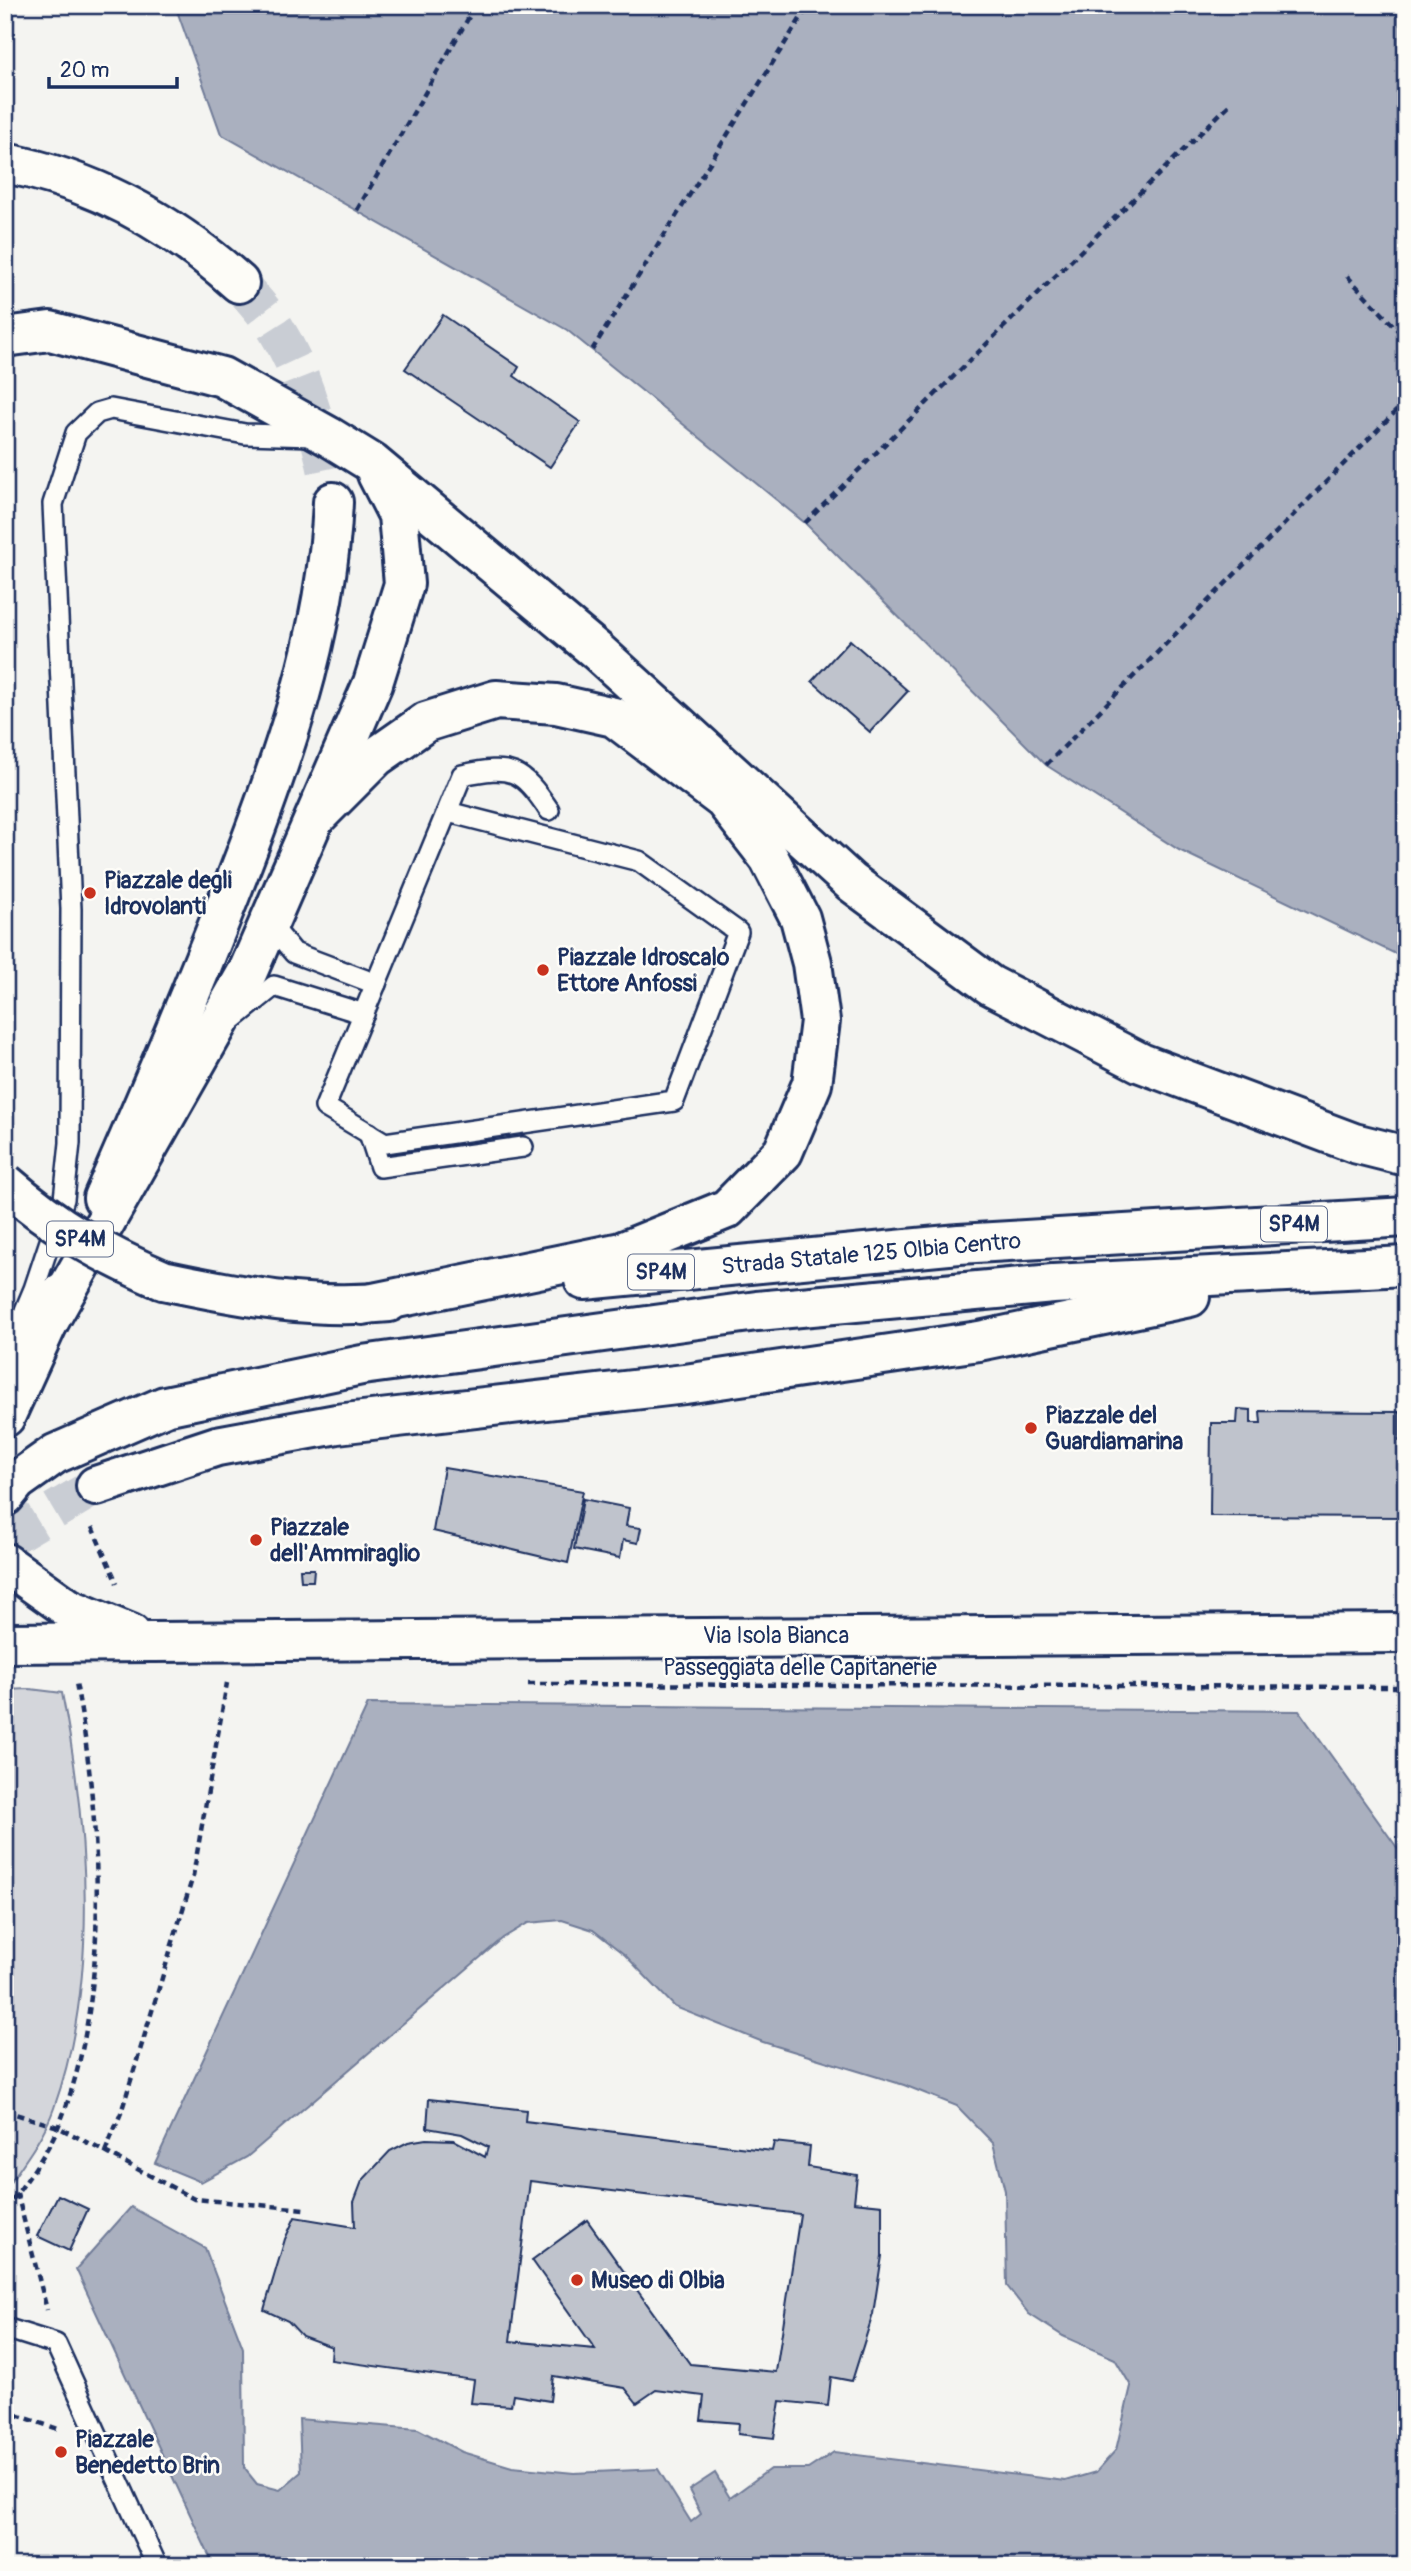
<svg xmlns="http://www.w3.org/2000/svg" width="1411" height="2571" viewBox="0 0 1411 2571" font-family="Pangolin,sans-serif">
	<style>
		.green { fill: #d4d6db; stroke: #78829c; stroke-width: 2 }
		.water { fill: #aab0bf; stroke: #717c98; stroke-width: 2 }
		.building { fill: #bfc3cc; stroke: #1b2f5e; stroke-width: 2; fill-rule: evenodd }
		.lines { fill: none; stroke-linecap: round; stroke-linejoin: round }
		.secondary-tunnel { stroke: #c9cdd4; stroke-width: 38; stroke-dasharray: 38 19; stroke-linecap: butt }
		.primary-tunnel { stroke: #c9cdd4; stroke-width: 38; stroke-dasharray: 38 19; stroke-linecap: butt }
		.lane-casing { stroke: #1b2f5e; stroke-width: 24 }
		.secondary-casing { stroke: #1b2f5e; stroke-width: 44 }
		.primary-casing { stroke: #1b2f5e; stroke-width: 44 }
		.path { stroke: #1b2f5e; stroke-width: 4.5; stroke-dasharray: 7 5; stroke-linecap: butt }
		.lane { stroke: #fdfcf7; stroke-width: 19 }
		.secondary { stroke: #fdfcf7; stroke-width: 38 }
		.primary { stroke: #fdfcf7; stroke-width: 38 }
		.primary-bridge-casing { stroke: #1b2f5e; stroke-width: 44; stroke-linecap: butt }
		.primary-bridge { stroke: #fdfcf7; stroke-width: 38 }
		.poi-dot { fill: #c8321e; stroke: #fdfcf7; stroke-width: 2.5 }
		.labels { text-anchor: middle; stroke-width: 5; stroke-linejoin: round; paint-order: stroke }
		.shield { fill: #fdfcf7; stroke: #5f6c8c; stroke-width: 2 }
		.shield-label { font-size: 21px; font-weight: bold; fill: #1b2f5e }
		.poi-label { font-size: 23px; font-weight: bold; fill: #1b2f5e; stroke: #fdfcf7; text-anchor: start }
		.street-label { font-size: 23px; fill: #1b2f5e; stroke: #fdfcf7 }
	</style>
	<rect width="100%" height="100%" fill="#f4f4f1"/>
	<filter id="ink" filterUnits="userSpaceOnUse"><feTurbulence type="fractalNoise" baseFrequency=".0143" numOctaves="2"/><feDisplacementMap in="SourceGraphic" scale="14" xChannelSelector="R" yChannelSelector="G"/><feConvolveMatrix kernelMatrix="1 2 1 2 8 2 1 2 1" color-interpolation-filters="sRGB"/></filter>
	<g filter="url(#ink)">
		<path class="green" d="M30,1689L62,1693C88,1826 100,1978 54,2108C44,2137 22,2165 5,2190V1690Z"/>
		<g class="water">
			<polygon points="175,5 1406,5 1406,959 1179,850 1046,765 805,523 567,330 221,134"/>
			<polygon points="368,1704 1299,1711 1406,1860 1406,2566 214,2566 76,2269 131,2207 205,2248 243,2348 244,2468 257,2484 280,2490 301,2472 299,2419 418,2429 462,2452 512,2467 574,2473 658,2469 691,2522 701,2514 689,2490 715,2473 730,2498 770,2469 808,2469 834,2452 1065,2481 1096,2472 1116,2450 1131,2386 1115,2359 1063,2336 1029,2314 1007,2286 1005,2191 993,2143 957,2106 904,2085 763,2042 675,2007 625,1955 593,1930 562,1920 528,1923 503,1938 247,2157 201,2182 155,2163"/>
		</g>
		<g class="building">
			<polygon points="443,315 519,367 514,376 580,422 550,467 405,369"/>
			<polygon points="850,640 908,691 870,732 812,681"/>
			<polygon points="1238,1409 1251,1410 1251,1423 1261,1423 1260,1411 1399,1412 1399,1440 1406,1440 1406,1517 1210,1516 1211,1423 1237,1423"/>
			<polygon points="444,1468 583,1491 568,1563 433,1531"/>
			<polygon points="583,1499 629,1508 626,1526 641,1528 638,1543 623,1540 620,1558 574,1549"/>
			<polygon points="300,1569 314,1569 313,1581 301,1581"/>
			<path d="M429,2099L526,2110L525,2121L772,2151L774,2142L810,2146L808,2167L857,2175L854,2202L882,2205V2256L873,2314L852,2381L831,2377L828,2406L780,2401L774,2438L738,2434L739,2423L701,2420L704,2396L656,2390L637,2403L625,2388L553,2376L550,2401L513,2395L511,2406L471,2403L474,2380L331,2360L332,2347L302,2336L288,2321L264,2310L285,2239L295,2217L355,2227L354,2202L362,2181L390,2151L408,2142L426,2139L454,2140L485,2157L488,2147L462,2134L427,2128ZM530,2181L800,2214L776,2372L690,2364L587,2220L532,2260L595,2349L510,2341Z"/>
			<polygon points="58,2195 88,2209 69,2251 37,2236"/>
		</g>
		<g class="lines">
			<path class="secondary-tunnel" d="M239,283C252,298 266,313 276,329C309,383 321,441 333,502"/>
			<polyline class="primary-tunnel" points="5,1540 96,1486"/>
			<defs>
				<g id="lane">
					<path d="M448,812L639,861L738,932L674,1101L385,1143L325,1107L462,775C511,765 521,768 549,810"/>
					<polyline points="269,923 294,953 376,984"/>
					<polyline points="232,1020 274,986 364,1014"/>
					<polyline points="369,1133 380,1167 523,1147"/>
					<polyline points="5,1358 34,1289 64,1199 70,1143 71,909 53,504 76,433 97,413 111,409 245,434 313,436"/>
					<polyline points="5,2328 56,2344 157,2566"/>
				</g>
				<g id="secondary">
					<path d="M5,163C94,180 172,223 239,283"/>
					<path d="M103,1198C147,1098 190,997 230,895C280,768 327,639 333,502"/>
					<polyline points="5,1417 62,1292"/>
					<polyline points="5,1563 68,1608 131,1634"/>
					<polyline points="5,1643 1406,1633"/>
				</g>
				<g id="primary">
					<polyline points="5,337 50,331 222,377 328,436 372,463 597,651 851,882 990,985 1141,1063 1354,1143 1406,1156"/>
					<polyline points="316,817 376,757 426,722 496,700 556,704 614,717 724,800 769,858 800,918 812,963 820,1021 812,1084 783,1152 727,1209 621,1252 363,1305"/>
					<path d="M163,1280C238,1296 312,1310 389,1302"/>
					<polyline points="584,1280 959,1244 1406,1217"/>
					<polyline points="48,1323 248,971 373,683 404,584 398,515 377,474"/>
					<polyline points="96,1486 217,1446 337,1424 685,1384 979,1341 1190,1297"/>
					<polyline points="5,1496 17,1481 55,1454 165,1406 362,1365 757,1311 1053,1284 1406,1266"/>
				</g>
			</defs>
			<use href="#lane" class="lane-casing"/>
			<use href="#secondary" class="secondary-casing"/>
			<use href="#primary" class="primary-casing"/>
			<g class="path">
				<polyline points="357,210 476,5"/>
				<polyline points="1347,276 1406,339"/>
				<polyline points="592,350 809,5"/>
				<polyline points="805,523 1230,104"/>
				<polyline points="1046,765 1406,401"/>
				<polyline points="92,1527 117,1583"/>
				<polyline points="528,1684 1406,1687"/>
				<polyline points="5,2111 58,2127 194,2199 304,2209"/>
				<polyline points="105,2152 121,2113 193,1876 227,1683"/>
				<polyline points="17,2193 47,2310"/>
				<path d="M5,2210C24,2184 47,2154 59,2125C112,1997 101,1817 76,1683"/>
				<polyline points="5,2411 61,2430"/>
			</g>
			<use href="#lane" class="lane"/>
			<use href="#secondary" class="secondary"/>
			<use href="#primary" class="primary"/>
			<defs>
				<path id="primary-bridge" d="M5,1183C57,1228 100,1253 163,1280"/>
			</defs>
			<use href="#primary-bridge" class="primary-bridge-casing"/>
			<use href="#primary-bridge" class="primary-bridge"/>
		</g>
	</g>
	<g class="poi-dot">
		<circle cx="90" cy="893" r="7"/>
		<circle cx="543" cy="970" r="7"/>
		<circle cx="1031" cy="1428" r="7"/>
		<circle cx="256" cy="1540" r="7"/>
		<circle cx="577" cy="2280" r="7"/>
		<circle cx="61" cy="2452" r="7"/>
	</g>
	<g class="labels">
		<g class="shield">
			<rect x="1261" y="1206.5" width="66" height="35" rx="5"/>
			<rect x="47" y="1221.5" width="66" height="35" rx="5"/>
			<rect x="628" y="1254.5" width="66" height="35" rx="5"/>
		</g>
		<g class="shield-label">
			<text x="1294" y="1231">SP4M</text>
			<text x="80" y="1246">SP4M</text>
			<text x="661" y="1279">SP4M</text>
		</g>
		<g class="poi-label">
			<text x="104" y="888">Piazzale degli<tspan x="104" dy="26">Idrovolanti</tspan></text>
			<text x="557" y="965">Piazzale Idroscalo<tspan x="557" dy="26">Ettore Anfossi</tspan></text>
			<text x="1045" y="1423">Piazzale del<tspan x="1045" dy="26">Guardiamarina</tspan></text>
			<text x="270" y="1535">Piazzale<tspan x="270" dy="26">dell'Ammiraglio</tspan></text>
			<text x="591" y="2288">Museo di Olbia</text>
			<text x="75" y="2447">Piazzale<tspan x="75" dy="26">Benedetto Brin</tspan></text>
		</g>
		<g class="street-label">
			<text transform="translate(871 1253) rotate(-5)" y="8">Strada Statale 125 Olbia Centro</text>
			<text x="776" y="1643">Via Isola Bianca</text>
			<text x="800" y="1675">Passeggiata delle Capitanerie</text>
		</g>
	</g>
	<rect width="1411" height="2571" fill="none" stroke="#fdfcf7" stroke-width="28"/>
	<rect x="14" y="14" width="1383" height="2543" fill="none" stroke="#1b2f5e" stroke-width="2.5" filter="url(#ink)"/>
	<path d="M49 77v10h128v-10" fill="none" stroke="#1b2f5e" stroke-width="3.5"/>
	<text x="60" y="77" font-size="21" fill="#1b2f5e" stroke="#fdfcf7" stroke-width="5" paint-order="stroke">20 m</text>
</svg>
